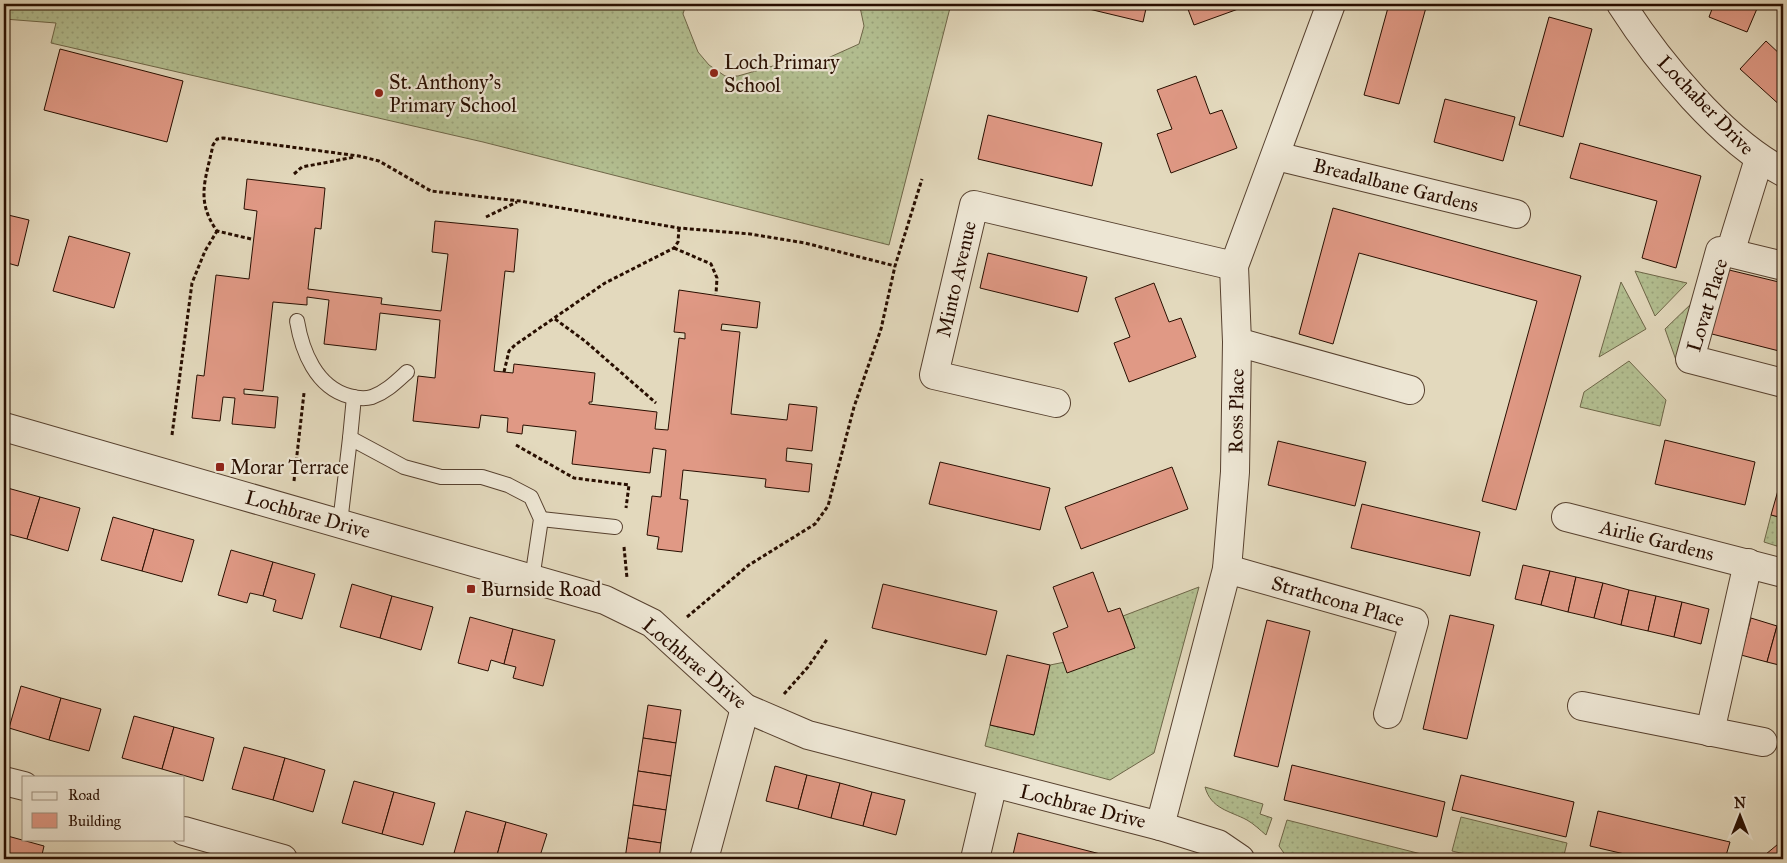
<svg xmlns="http://www.w3.org/2000/svg" width="1787" height="863" viewBox="0 0 1787 863" font-family="'IM FELL Great Primer',serif">
	<style>
		.grass { fill: url(#grass-dots); stroke: #6e6648 }
		.building { fill: #e09985; stroke: #280e00 }
		.lines { fill: none; stroke-linecap: round; stroke-linejoin: round }
		.service-casing { stroke: #57412f; stroke-width: 16 }
		.minor-casing { stroke: #57412f; stroke-width: 30 }
		.path { stroke: #280e00; stroke-width: 3; stroke-dasharray: 4 2.5; stroke-linecap: butt }
		.service { stroke: #ede6d4; stroke-width: 14 }
		.minor { stroke: #ede6d4; stroke-width: 28 }
		.poi-dot { fill: #8f2418; stroke: #ede6d4; stroke-width: 2 }
		.labels { text-anchor: middle; stroke-width: 4.5; stroke-linejoin: round; paint-order: stroke }
		.poi-label { font-size: 20px; fill: #280e00; stroke: #ede6d4; text-anchor: start }
		.street-label { font-size: 20px; fill: #280e00; stroke: #ede6d4 }
	</style>
	<defs>
		<pattern id="grass-dots" width="8" height="8" patternUnits="userSpaceOnUse" patternTransform="scale(1.25)"><rect width="8" height="8" fill="#b3bf91"/><path d="M2 2h.1M6 6h.1" fill="none" stroke="#9aa37b" stroke-width="1.8" stroke-linecap="round"/></pattern>
	</defs>
	<rect width="100%" height="100%" fill="#e3d9bd"/>
	<filter id="stains"><feTurbulence type="fractalNoise" baseFrequency=".004" numOctaves="4"/><feColorMatrix values="0 0 0 0 .2 0 0 0 0 .09 0 0 0 0 .02 0 0 0 .5 -.17"/></filter>
	<radialGradient id="worn" r=".72"><stop offset=".6" stop-color="#630" stop-opacity="0"/><stop offset="1" stop-color="#630" stop-opacity=".3"/></radialGradient>
	<g class="grass">
		<polygon points="4,4 686,4 683,14 698,52 709,65 725,76 738,76 773,66 799,71 859,44 864,26 860,7 874,4 951,4 889,245 483,142 51,43 56,23 4,19"/>
		<polygon points="1635,271 1687,283 1655,316"/>
		<polygon points="1621,282 1646,329 1599,357"/>
		<polygon points="1693,302 1677,363 1665,329"/>
		<polygon points="1629,361 1666,400 1660,426 1580,407 1584,392"/>
		<polygon points="1771,515 1783,518 1783,548 1764,542"/>
		<polygon points="1199,587 1154,753 1110,780 985,746 990,725 1034,735 1050,665 1135,648 1123,616"/>
		<path d="M1205,787L1263,804L1260,814L1272,818L1266,835C1260,830 1254,824 1247,820C1230,811 1211,809 1205,787Z"/>
		<polygon points="1461,817 1567,843 1563,859 1486,859 1452,851"/>
		<polygon points="1287,820 1441,859 1288,859 1279,846"/>
	</g>
	<g class="building">
		<polygon points="1068,4 1147,4 1143,22"/>
		<polygon points="1186,4 1252,4 1194,25"/>
		<polygon points="1389,4 1427,4 1399,104 1364,95"/>
		<polygon points="1714,4 1759,4 1747,32 1709,17"/>
		<polygon points="1549,17 1592,29 1563,137 1519,125"/>
		<polygon points="1766,41 1783,57 1783,108 1740,69"/>
		<polygon points="60,49 183,81 167,142 44,110"/>
		<polygon points="1196,76 1210,114 1222,110 1237,148 1171,173 1157,134 1172,129 1157,90"/>
		<polygon points="1445,99 1515,117 1503,161 1434,142"/>
		<polygon points="988,115 1102,143 1092,186 978,159"/>
		<polygon points="1580,143 1701,176 1676,268 1642,258 1657,201 1570,178"/>
		<polygon points="247,179 325,188 321,229 315,228 308,289 382,298 381,304 441,311 448,254 432,252 435,221 518,229 514,272 505,271 494,371 513,373 514,364 595,373 592,402 589,402 589,404 657,412 655,429 668,430 679,338 685,339 685,333 674,332 679,290 760,302 757,328 722,324 721,330 740,332 731,414 787,420 789,404 817,407 812,451 787,448 786,461 812,464 809,492 765,487 766,479 683,470 680,499 688,500 682,552 657,549 659,537 647,535 652,496 661,497 666,450 653,448 650,473 572,464 576,431 523,425 522,434 507,432 508,418 481,415 479,428 413,421 418,376 435,378 440,320 380,313 376,350 324,344 329,300 307,297 307,305 273,302 263,391 244,389 244,394 278,397 275,428 232,424 235,398 223,397 220,421 192,418 197,375 204,376 216,275 249,279 257,211 244,209"/>
		<polygon points="1333,208 1581,276 1516,510 1482,501 1537,301 1359,253 1333,344 1299,334"/>
		<polygon points="4,214 29,220 18,266 4,262"/>
		<polygon points="69,236 130,253 114,308 53,291"/>
		<polygon points="988,253 1087,277 1078,312 980,288"/>
		<polygon points="1725,269 1783,283 1783,352 1708,333"/>
		<polygon points="1154,283 1169,322 1181,318 1196,357 1129,382 1114,343 1130,337 1115,298"/>
		<polygon points="1665,440 1755,462 1745,505 1655,484"/>
		<polygon points="1278,441 1366,462 1355,506 1268,485"/>
		<polygon points="940,462 1050,488 1040,530 929,504"/>
		<polygon points="1172,467 1188,509 1081,549 1065,507"/>
		<polygon points="1783,473 1783,518 1771,515"/>
		<polygon points="4,487 40,497 27,539 4,533"/>
		<polygon points="40,497 80,508 68,551 27,539"/>
		<polygon points="1362,504 1480,532 1470,576 1351,548"/>
		<polygon points="113,517 154,529 142,571 101,560"/>
		<polygon points="154,529 194,540 182,582 142,571"/>
		<polygon points="231,550 273,562 263,596 250,593 247,603 218,595"/>
		<polygon points="273,562 315,574 302,619 273,611 276,600 263,596"/>
		<polygon points="1523,565 1550,571 1541,605 1515,599"/>
		<polygon points="1550,571 1576,577 1568,612 1541,605"/>
		<polygon points="1093,572 1108,612 1120,608 1135,648 1067,673 1053,633 1068,627 1053,587"/>
		<polygon points="1576,577 1603,583 1594,618 1568,612"/>
		<polygon points="1603,583 1629,590 1621,625 1594,618"/>
		<polygon points="352,584 392,596 380,638 340,627"/>
		<polygon points="883,584 997,611 986,655 872,628"/>
		<polygon points="1629,590 1656,596 1648,631 1621,625"/>
		<polygon points="392,596 433,607 421,650 380,638"/>
		<polygon points="1656,596 1682,602 1674,637 1648,631"/>
		<polygon points="1682,602 1709,609 1701,644 1674,637"/>
		<polygon points="1450,615 1494,625 1467,739 1423,729"/>
		<polygon points="470,617 513,629 504,664 491,660 488,671 458,663"/>
		<polygon points="1751,618 1777,626 1767,662 1741,655"/>
		<polygon points="1267,620 1310,631 1278,767 1234,756"/>
		<polygon points="1777,626 1783,627 1783,666 1767,662"/>
		<polygon points="513,629 555,640 543,686 513,678 516,667 504,664"/>
		<polygon points="1007,655 1050,665 1034,735 990,725"/>
		<polygon points="21,686 61,698 49,740 9,728"/>
		<polygon points="61,698 101,709 89,751 49,740"/>
		<polygon points="648,705 681,710 676,743 643,738"/>
		<polygon points="134,716 174,727 162,769 122,758"/>
		<polygon points="174,727 214,738 203,781 162,769"/>
		<polygon points="643,738 676,743 671,776 638,771"/>
		<polygon points="244,747 285,758 273,800 232,789"/>
		<polygon points="285,758 325,770 313,812 273,800"/>
		<polygon points="1292,765 1445,802 1437,837 1284,800"/>
		<polygon points="775,766 807,775 798,809 766,801"/>
		<polygon points="638,771 671,776 666,810 633,805"/>
		<polygon points="807,775 840,783 831,818 798,809"/>
		<polygon points="1461,775 1574,802 1566,837 1452,810"/>
		<polygon points="354,781 394,792 382,834 342,823"/>
		<polygon points="840,783 872,792 863,826 831,818"/>
		<polygon points="394,792 435,803 423,845 382,834"/>
		<polygon points="872,792 905,800 896,835 863,826"/>
		<polygon points="633,805 666,810 661,843 628,838"/>
		<polygon points="466,811 506,822 496,859 475,859 454,853"/>
		<polygon points="1598,811 1730,842 1725,859 1646,859 1590,846"/>
		<polygon points="506,822 547,834 539,859 496,859"/>
		<polygon points="1018,833 1120,859 1012,859"/>
		<polygon points="4,835 44,846 41,859 4,859"/>
		<polygon points="628,838 661,843 659,859 625,859"/>
		<polygon points="1783,840 1783,859 1760,859"/>
	</g>
	<g class="lines">
		<defs>
			<g id="service">
				<path d="M297,321C302,351 316,387 349,396C356,398 365,399 372,397C386,392 396,382 407,372"/>
				<polyline points="350,438 354,397"/>
				<polyline points="541,519 615,527"/>
				<polyline points="340,523 350,438 404,467 441,477 482,477 508,485 531,497 541,519 532,579"/>
			</g>
			<g id="minor">
				<path d="M1621,4C1658,62 1722,140 1783,172"/>
				<polyline points="1276,156 1516,214"/>
				<polyline points="1759,159 1730,253 1720,251 1690,359 1783,383"/>
				<polyline points="1730,253 1783,266"/>
				<polyline points="1237,342 1410,390"/>
				<polyline points="1056,403 934,375 974,205 1234,266"/>
				<polyline points="4,427 605,600 652,623 745,708 808,735 1160,826 1218,844 1240,859"/>
				<polyline points="1566,517 1783,573"/>
				<polyline points="1227,569 1414,622 1388,714"/>
				<polyline points="1582,706 1763,742"/>
				<polyline points="1710,732 1748,563"/>
				<polyline points="4,781 24,786"/>
				<polyline points="1160,826 1227,569 1235,472 1237,342 1234,266 1331,4"/>
				<polyline points="184,831 283,859"/>
				<polyline points="704,859 745,708"/>
				<polyline points="975,859 993,783"/>
			</g>
		</defs>
		<use href="#service" class="service-casing"/>
		<use href="#minor" class="minor-casing"/>
		<g class="path">
			<polyline points="294,174 302,167 355,157"/>
			<polyline points="486,217 517,202"/>
			<path d="M251,239L217,231C195,200 206,179 213,145L217,139L223,138L359,156L379,161L431,191L520,201L679,228L750,234L805,243L895,266"/>
			<polyline points="674,248 711,264 717,278 716,294"/>
			<polyline points="555,319 585,341 656,403"/>
			<polyline points="504,372 509,351 515,345 605,283 674,248 678,242 679,228"/>
			<polyline points="172,435 192,283 205,251 217,231"/>
			<polyline points="516,445 574,478 629,485 626,508"/>
			<polyline points="294,481 304,393"/>
			<polyline points="624,547 627,578"/>
			<polyline points="687,617 749,565 815,524 828,506 854,407 881,329 895,266 922,179"/>
			<polyline points="784,694 808,667 828,638"/>
		</g>
		<use href="#service" class="service"/>
		<use href="#minor" class="minor"/>
	</g>
	<g class="poi-dot">
		<circle cx="714" cy="73" r="5"/>
		<circle cx="379" cy="93" r="5"/>
		<rect x="215" y="462" width="10" height="10" rx="2.5"/>
		<rect x="466" y="584" width="10" height="10" rx="2.5"/>
	</g>
	<g class="labels">
		<g class="poi-label">
			<text x="724" y="69">Loch Primary<tspan x="724" dy="23">School</tspan></text>
			<text x="389" y="89">St. Anthony's<tspan x="389" dy="23">Primary School</tspan></text>
			<text x="230" y="474">Morar Terrace</text>
			<text x="481" y="596">Burnside Road</text>
		</g>
		<g class="street-label">
			<text transform="translate(1706 105) rotate(46)" y="7">Lochaber Drive</text>
			<text transform="translate(1396 185) rotate(14)" y="7">Breadalbane Gardens</text>
			<text transform="translate(956 279) rotate(-77)" y="7">Minto Avenue</text>
			<text transform="translate(1707 305) rotate(-73)" y="7">Lovat Place</text>
			<text transform="translate(1236 411) rotate(-89)" y="7">Ross Place</text>
			<text transform="translate(308 514) rotate(16)" y="7">Lochbrae Drive</text>
			<text transform="translate(1657 540) rotate(14)" y="7">Airlie Gardens</text>
			<text transform="translate(1338 601) rotate(16)" y="7">Strathcona Place</text>
			<text transform="translate(695 663) rotate(40)" y="7">Lochbrae Drive</text>
			<text transform="translate(1083 806) rotate(14)" y="7">Lochbrae Drive</text>
		</g>
	</g>
	<rect width="1787" height="863" fill="none" stroke="#e3d9bd" stroke-width="20"/>
	<rect x="5" y="5" width="1777" height="853" fill="none" stroke="#280e00" stroke-width="2.5"/>
	<rect x="10" y="10" width="1767" height="843" fill="none" stroke="#280e00"/>
	<rect x="22" y="776" width="162" height="65" fill="#ede6d4" stroke="#9e907f"/>
	<rect x="32" y="792" width="25" height="8" fill="#ede6d4" stroke="#9e907f"/>
	<text x="68" y="800" font-size="15" fill="#280e00">Road</text>
	<rect x="32" y="813" width="25" height="15" fill="#e09985" stroke="#9e907f"/>
	<text x="68" y="826" font-size="15" fill="#280e00">Building</text>
	<g transform="translate(1740 816)" stroke="#ede6d4" stroke-width="4" paint-order="stroke">
	<path d="M0-4L9 19L0 12L-9 19Z" fill="#280e00"/>
	<text y="-8" font-size="14" font-weight="bold" text-anchor="middle" fill="#280e00">N</text>
	</g>
	<rect width="100%" height="100%" filter="url(#stains)"/>
	<rect width="100%" height="100%" fill="url(#worn)"/>
</svg>
